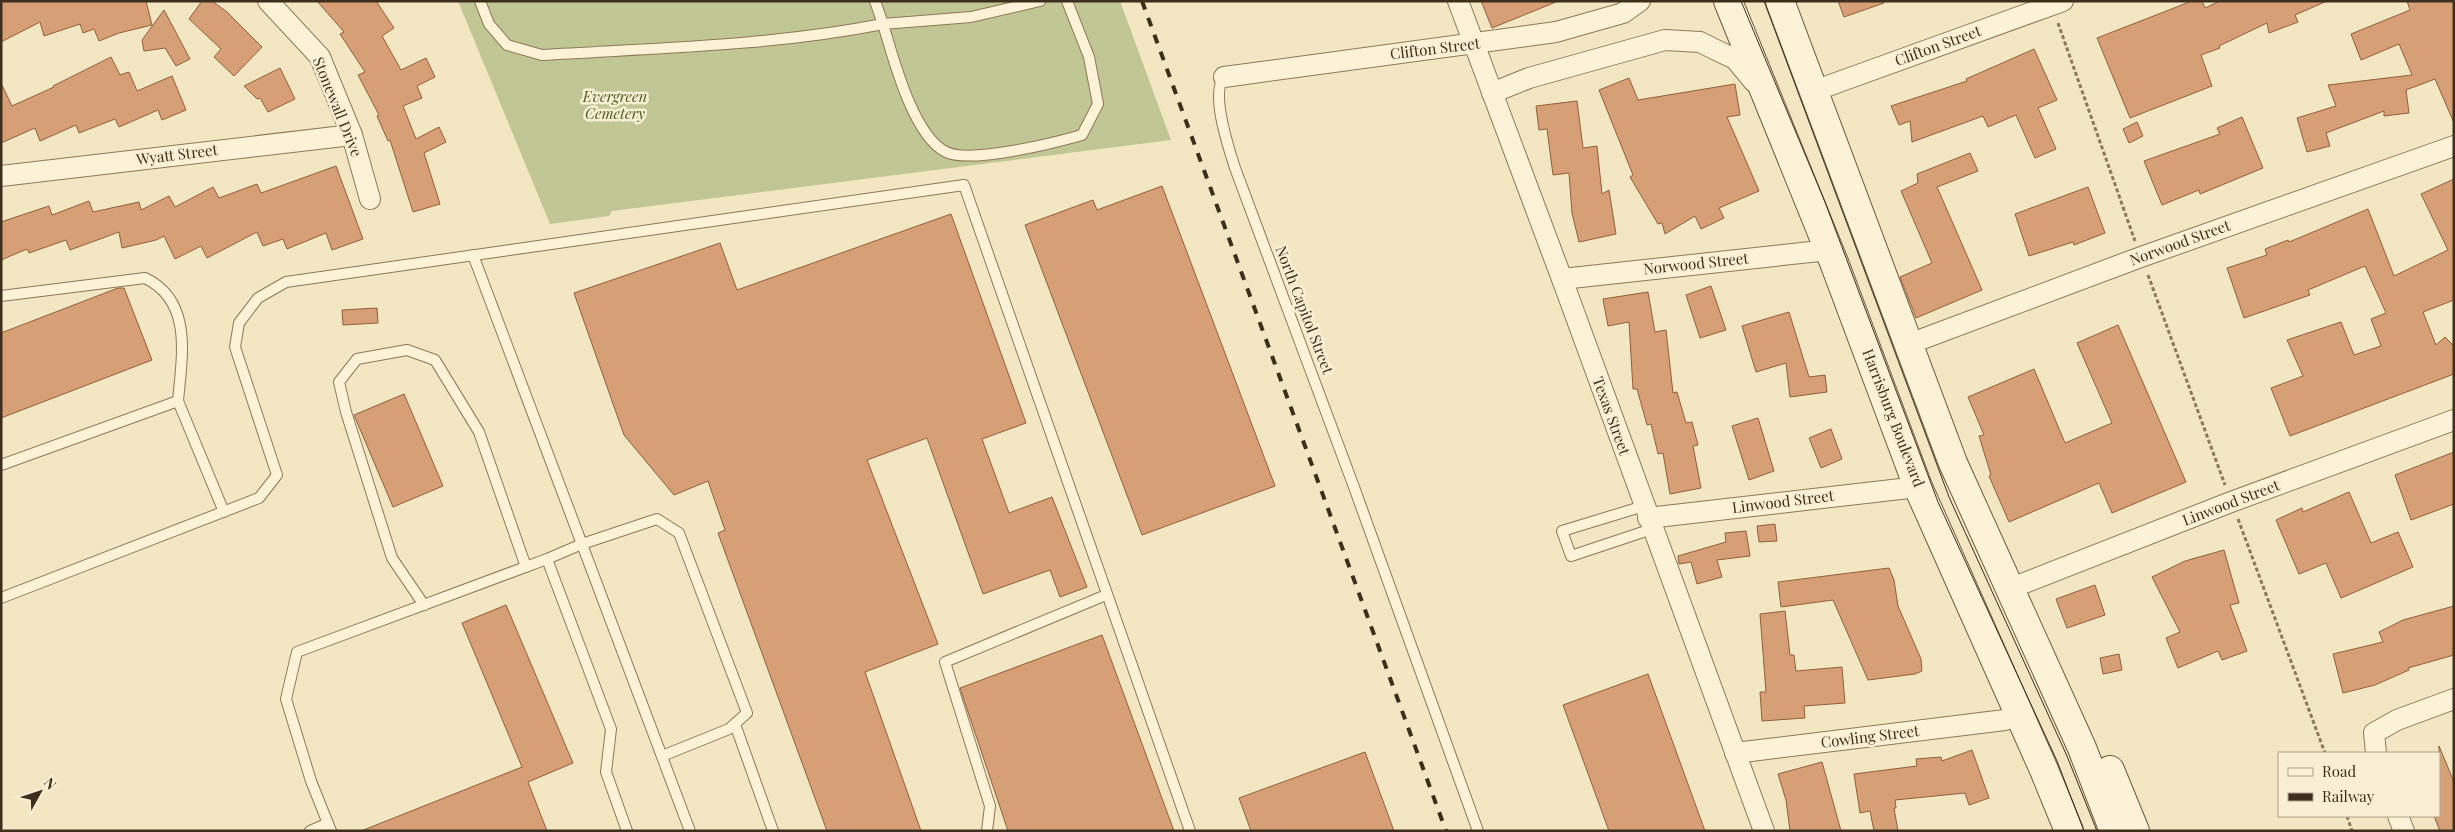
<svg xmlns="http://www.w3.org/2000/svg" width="2455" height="832" viewBox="0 0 2455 832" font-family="'Playfair Display',serif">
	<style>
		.cemetery { fill: #c0c795 }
		.building { fill: #d69f75; stroke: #925f3a }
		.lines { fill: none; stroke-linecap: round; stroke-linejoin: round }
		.lane-casing { stroke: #907757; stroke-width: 12 }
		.street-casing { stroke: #907757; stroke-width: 22 }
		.secondary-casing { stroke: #72573a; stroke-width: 30 }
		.path { stroke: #907757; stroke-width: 3; stroke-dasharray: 4 2.5; stroke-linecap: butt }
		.lane { stroke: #fcf2d8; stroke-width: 10 }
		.street { stroke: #fcf2d8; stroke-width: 20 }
		.secondary { stroke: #fcf2d8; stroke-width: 28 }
		.tram { stroke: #3e2e1d; stroke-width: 1 }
		.rail { stroke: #3e2e1d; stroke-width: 4; stroke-dasharray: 9 9; stroke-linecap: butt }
		.labels { text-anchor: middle; stroke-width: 5; stroke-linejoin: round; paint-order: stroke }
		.street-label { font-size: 15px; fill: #3e2e1d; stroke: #f9efd4 }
		.park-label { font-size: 15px; font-style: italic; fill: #4d5d21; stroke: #f9efd4 }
	</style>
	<rect width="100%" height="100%" fill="#f3e6c3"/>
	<polygon class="cemetery" points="458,1 1120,1 1171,140 612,211 609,216 550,224"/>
	<g class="building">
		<polygon points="1,1 146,1 152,25 119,33 99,41 94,29 83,33 80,24 44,36 40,22 1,42"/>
		<polygon points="202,1 212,1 227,12 262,47 234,76 214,57 221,49 189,19"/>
		<polygon points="317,1 376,1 394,28 382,36 401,70 426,58 435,77 417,86 422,98 403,106 416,139 439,127 446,142 424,153 440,204 413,212 390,140 388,141 377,116 379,115 358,75 365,72 340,34 344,32"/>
		<polygon points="1481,1 1556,1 1556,2 1492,28"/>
		<polygon points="1838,1 1883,1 1884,3 1844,17"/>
		<polygon points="2192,1 2202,1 2205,8 2220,1 2327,1 2295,15 2298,22 2269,33 2267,23 2219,46 2220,48 2201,55 2212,86 2130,118 2097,38"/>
		<polygon points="2407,1 2454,1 2454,123 2435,79 2406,90 2409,113 2384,116 2384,111 2326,133 2330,146 2307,152 2297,118 2336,106 2328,85 2412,75 2399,44 2361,60 2351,34 2410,10"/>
		<polygon points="164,10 190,59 176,66 165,48 144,51 142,40"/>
		<polygon points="2034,49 2057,100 2038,108 2056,149 2035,158 2016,115 1988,127 1983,116 1912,142 1910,121 1899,125 1891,106 1967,81 1966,79"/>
		<polygon points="111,57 120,75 129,72 137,91 172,76 186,110 162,120 158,110 119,127 115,119 79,133 76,125 40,141 35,128 1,143 1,83 12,106 54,87 53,86"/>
		<polygon points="280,68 295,99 268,112 260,98 257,99 244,86"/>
		<polygon points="1629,78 1638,100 1735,84 1740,115 1727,117 1759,191 1719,208 1724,218 1701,229 1695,216 1665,234 1662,223 1658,224 1630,177 1633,175 1599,90"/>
		<polygon points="1577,101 1583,148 1597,146 1602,194 1609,190 1616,234 1579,242 1572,213 1569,173 1553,175 1547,129 1539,130 1536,106"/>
		<polygon points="2242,117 2263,168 2200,194 2199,190 2162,205 2144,161 2220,134 2217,128"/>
		<polygon points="2137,122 2143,136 2129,143 2123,129"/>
		<polygon points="1970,153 1978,171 1937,187 1982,290 1916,318 1900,277 1932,263 1901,191 1918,183 1917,174"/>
		<polygon points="336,166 363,239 332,250 326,233 287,249 283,239 263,246 257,232 207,258 201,246 175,259 164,236 156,240 122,248 119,232 70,250 66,240 29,253 27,249 1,260 1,222 49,206 52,215 89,201 93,212 139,202 141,210 169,196 175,207 213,187 219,198 257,184 261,193"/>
		<polygon points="2454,179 2454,300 2423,312 2436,345 2445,337 2454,346 2454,374 2290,436 2271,388 2303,376 2287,340 2341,322 2354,355 2381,346 2371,319 2386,313 2365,266 2308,290 2310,295 2244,318 2227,268 2267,255 2265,249 2288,240 2289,242 2368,209 2394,276 2448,250 2421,194"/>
		<polygon points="1162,186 1275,486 1142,535 1025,225 1093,200 1097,210"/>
		<polygon points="2088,187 2105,233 2074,245 2073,242 2029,256 2015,214"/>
		<polygon points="951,214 1026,423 982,439 1009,513 1052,497 1087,587 1060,597 1050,570 983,594 927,438 867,460 938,644 865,672 921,831 827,831 718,533 725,530 708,481 674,495 624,435 574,293 720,243 737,290"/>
		<polygon points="1711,286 1726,330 1700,338 1686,295"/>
		<polygon points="118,288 124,288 152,360 1,418 1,333"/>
		<polygon points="1648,292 1655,332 1666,330 1673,393 1677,392 1686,423 1692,422 1698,445 1693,446 1701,488 1670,494 1663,453 1658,454 1651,424 1647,425 1637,389 1633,389 1629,322 1608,326 1603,299"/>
		<polygon points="377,308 378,323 343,325 342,310"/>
		<polygon points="1789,312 1809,377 1825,375 1827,392 1790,397 1786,363 1756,372 1742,326"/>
		<polygon points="2118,325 2186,482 2112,513 2099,483 2009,522 1989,476 1991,475 1979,436 1984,435 1968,397 2034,369 2065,443 2112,423 2077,343"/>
		<polygon points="404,394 443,486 393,507 354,415"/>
		<polygon points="1758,418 1774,471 1749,480 1732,426"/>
		<polygon points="1831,429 1842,459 1821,468 1809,438"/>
		<polygon points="2454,452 2454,504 2411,520 2395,475"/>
		<polygon points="2349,492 2371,543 2398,532 2413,567 2341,598 2326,563 2299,574 2276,520 2302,508 2303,512"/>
		<polygon points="1775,524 1777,541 1759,542 1757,526"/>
		<polygon points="1746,531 1750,556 1717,560 1722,577 1697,584 1691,562 1679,564 1678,556 1726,542 1725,533"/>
		<polygon points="2224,550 2239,603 2230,605 2247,651 2222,660 2218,651 2178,668 2166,638 2180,632 2152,577 2185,561"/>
		<polygon points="1889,568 1894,580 1898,606 1921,659 1922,671 1915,674 1868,680 1833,600 1781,607 1778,582"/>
		<polygon points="2095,585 2105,615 2067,628 2056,599"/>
		<polygon points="506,605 573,763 528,782 547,831 361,831 522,767 462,623"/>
		<polygon points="2454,606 2454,655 2408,668 2409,670 2375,685 2343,693 2333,654 2383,642 2379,632 2403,620"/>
		<polygon points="1785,611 1790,655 1794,655 1796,671 1842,667 1845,703 1804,706 1805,718 1762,721 1760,692 1766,692 1760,614"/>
		<polygon points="1102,635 1174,831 1008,831 960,688"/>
		<polygon points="2119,654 2122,670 2103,674 2100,658"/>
		<polygon points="1648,674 1705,831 1609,831 1563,705"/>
		<polygon points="2439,746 2454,782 2454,831 2440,831 2434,816 2439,816"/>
		<polygon points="1972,750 1989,798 1969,805 1965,793 1895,800 1896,808 1894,808 1898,831 1874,831 1870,811 1860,813 1854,774 1917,766 1916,759 1941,757 1942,761"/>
		<polygon points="1365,752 1394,831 1251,831 1239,798"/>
		<polygon points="1822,762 1841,831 1790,831 1786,800 1778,774"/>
	</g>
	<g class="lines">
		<defs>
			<g id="lane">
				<path d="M480,1L489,24L507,45L542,55C656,48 771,46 883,24L875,1"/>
				<path d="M1040,1L971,17L883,24C893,57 913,136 946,152C970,164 1054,143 1082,135L1098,104L1089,57L1067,1"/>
				<path d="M1224,77C1210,94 1229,149 1235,168L1354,487L1478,831"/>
				<polyline points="473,255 690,831"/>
				<path d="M1,296L145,278C193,301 182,356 178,401"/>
				<polyline points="1,465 178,401 224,512"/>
				<polyline points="1644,506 1562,531 1571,556 1652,529"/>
				<polyline points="547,559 611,729 606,772 627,831"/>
				<polyline points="1,598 259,498 277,475 235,347 239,323 258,298 286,282 964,185 1190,831"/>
				<polyline points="424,605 392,558 346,412 339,382 357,359 407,350 435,360 479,432 526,567"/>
				<polyline points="735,724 773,831"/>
				<polyline points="310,831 328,823"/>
				<polyline points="331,831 311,781 286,699 297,652 547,559 582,544 657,519 679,533 747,713 729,729 662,756"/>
				<polyline points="987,831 990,806 945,662 1106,595"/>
			</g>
			<g id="street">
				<polyline points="268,1 320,57 352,135 370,199"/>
				<polyline points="1458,1 1562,279 1764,831"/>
				<polyline points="1224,77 1556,32 1623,13 1640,1"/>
				<polyline points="1814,91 2063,1"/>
				<polyline points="1492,93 1529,78 1665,40 1700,42 1716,50 1735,59 1754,82"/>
				<polyline points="1,176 352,135"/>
				<polyline points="1562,279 1829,250"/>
				<polyline points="1909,344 2141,257 2454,146"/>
				<polyline points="1648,518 1918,487"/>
				<polyline points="2009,589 2231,502 2454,420"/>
				<polyline points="1735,753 2005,720"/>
				<polyline points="2376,753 2374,733 2397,720 2454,699"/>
				<polyline points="2398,816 2404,831"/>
			</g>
			<g id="secondary">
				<polyline points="1728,1 1835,265 1918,487 2044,770 2069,831"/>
				<polyline points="1780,1 1953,463 2082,748 2114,831"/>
				<polyline points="2110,770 2135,831"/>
			</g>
		</defs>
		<use href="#lane" class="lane-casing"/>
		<use href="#street" class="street-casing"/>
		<use href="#secondary" class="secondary-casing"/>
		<g class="path">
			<polyline points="2058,23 2135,241"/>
			<polyline points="2148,275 2225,485"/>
			<polyline points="2238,519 2325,753"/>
			<polyline points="2347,816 2352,831"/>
		</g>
		<use href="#lane" class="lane"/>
		<use href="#street" class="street"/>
		<use href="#secondary" class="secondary"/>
		<g class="tram">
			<polyline points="1741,1 1825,202 1938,502 2057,761 2084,831"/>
			<polyline points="1764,1 1949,497 2067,756 2097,831"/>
		</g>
		<polyline class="rail" points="1142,1 1446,831"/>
	</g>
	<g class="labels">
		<g class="street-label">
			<text transform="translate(1938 46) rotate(-20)" y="5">Clifton Street</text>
			<text transform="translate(1435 49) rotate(-7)" y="5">Clifton Street</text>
			<text transform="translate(337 107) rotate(68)" y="5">Stonewall Drive</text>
			<text transform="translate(177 155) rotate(-7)" y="5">Wyatt Street</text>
			<text transform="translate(2180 243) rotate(-20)" y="5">Norwood Street</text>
			<text transform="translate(1696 264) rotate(-6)" y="5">Norwood Street</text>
			<text transform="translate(1304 310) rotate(69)" y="5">North Capitol Street</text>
			<text transform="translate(1611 416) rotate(70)" y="5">Texas Street</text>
			<text transform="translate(1893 418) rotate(69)" y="5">Harrisburg Boulevard</text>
			<text transform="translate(1783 502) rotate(-7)" y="5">Linwood Street</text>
			<text transform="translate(2231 503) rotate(-21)" y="5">Linwood Street</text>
			<text transform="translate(1870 737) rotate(-7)" y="5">Cowling Street</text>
		</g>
		<g class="park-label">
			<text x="615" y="102">Evergreen<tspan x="615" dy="17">Cemetery</tspan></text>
		</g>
	</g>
	<rect width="2455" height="832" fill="none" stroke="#3e2e1d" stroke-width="5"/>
	<rect x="2278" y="752" width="162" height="65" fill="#f9efd4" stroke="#aea28b"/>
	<rect x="2288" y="768" width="25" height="8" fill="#fcf2d8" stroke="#aea28b"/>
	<text x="2322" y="777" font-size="15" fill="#3e2e1d">Road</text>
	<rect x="2288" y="793" width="25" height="8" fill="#3e2e1d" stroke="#aea28b"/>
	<text x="2322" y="802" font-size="15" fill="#3e2e1d">Railway</text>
	<g transform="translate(40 792) rotate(50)" stroke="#f9efd4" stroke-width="4" paint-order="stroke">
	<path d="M0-4L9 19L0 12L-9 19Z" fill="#3e2e1d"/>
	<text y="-8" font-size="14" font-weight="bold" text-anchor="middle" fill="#3e2e1d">N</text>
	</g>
</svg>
